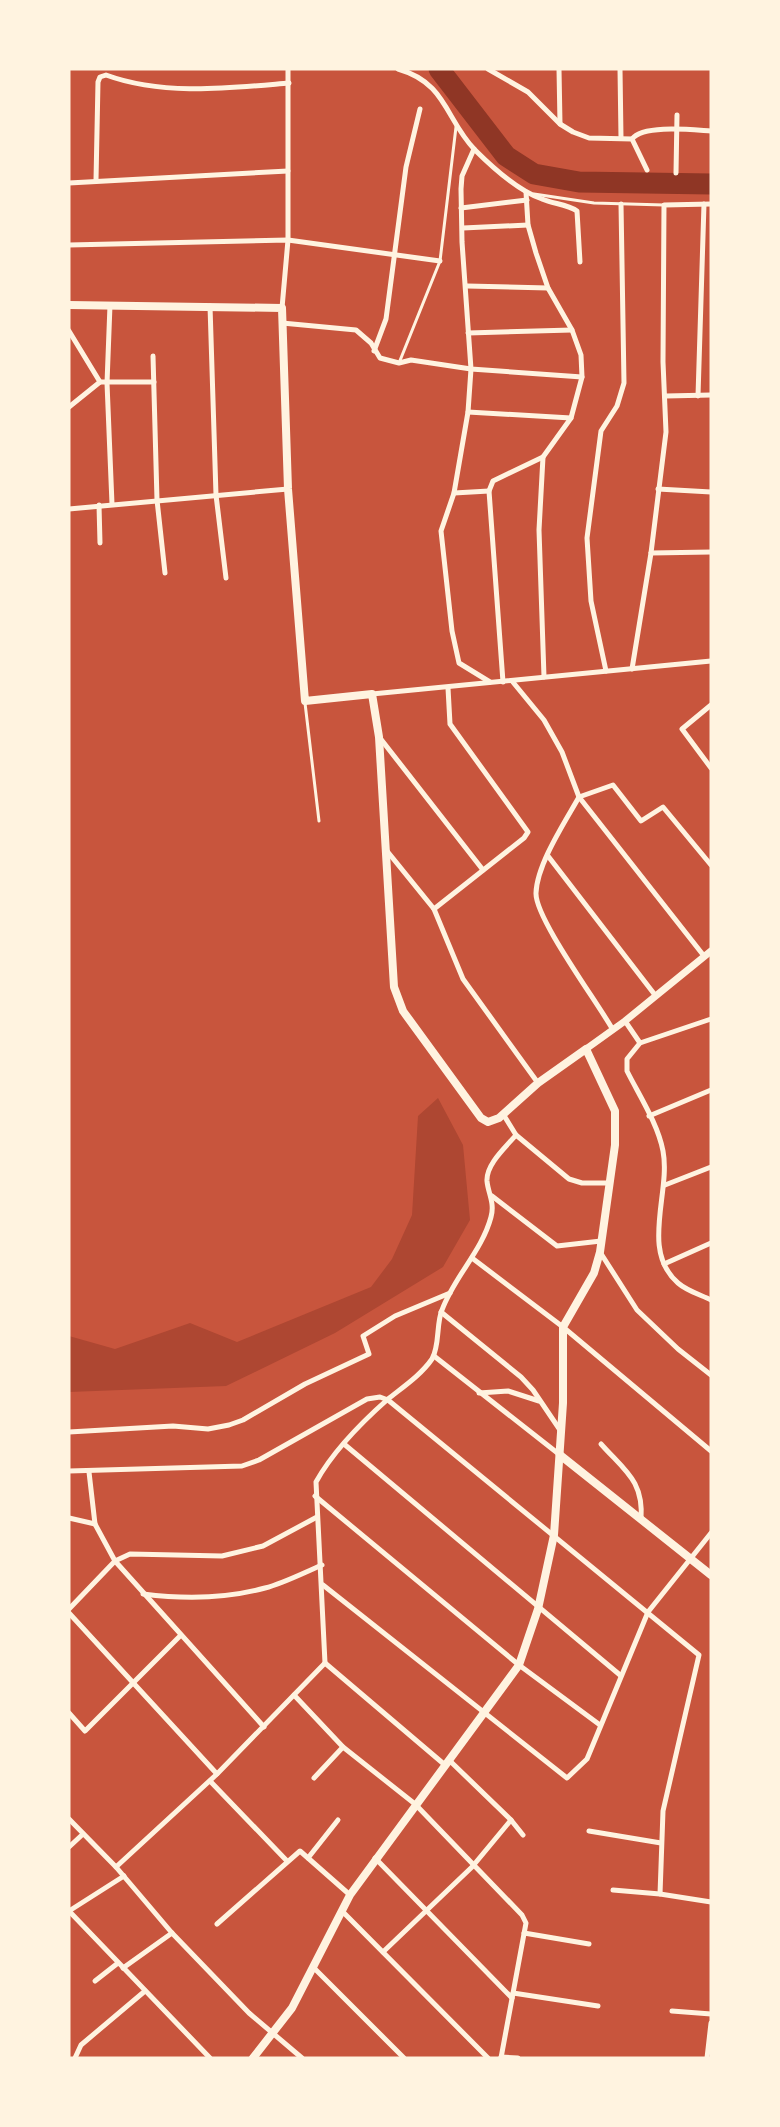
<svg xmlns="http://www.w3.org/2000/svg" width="780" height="2127" viewBox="0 0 780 2127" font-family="'Work Sans',sans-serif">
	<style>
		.green { fill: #ae4732 }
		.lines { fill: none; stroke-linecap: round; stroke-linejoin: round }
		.river { stroke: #8f3625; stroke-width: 21 }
		.service { stroke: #fff3e0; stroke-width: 3 }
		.minor { stroke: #fff3e0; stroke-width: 5 }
		.tertiary { stroke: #fff3e0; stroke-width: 7 }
		.secondary { stroke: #fff3e0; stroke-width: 8 }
	</style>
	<rect width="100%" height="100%" fill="#c8553d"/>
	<polygon class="green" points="438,1098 463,1145 470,1220 443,1267 335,1333 226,1386 69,1392 69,1336 115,1349 190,1323 237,1342 371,1287 392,1259 412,1215 418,1116"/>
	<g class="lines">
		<polyline class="river" points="439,69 506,156 534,174 579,182 711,184"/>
		<g class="service">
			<polyline points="534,194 594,203 664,205"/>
			<polyline points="399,363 440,261 456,127"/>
			<polyline points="305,703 319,821"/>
		</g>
		<g class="minor">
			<path d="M398,69C447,83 445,119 475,150C493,168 519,191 542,199C553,204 567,204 577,211L580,262"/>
			<polyline points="488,69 528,92 560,124 573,132 589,138 632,139 647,170"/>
			<polyline points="559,69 560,124"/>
			<polyline points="620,69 621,138"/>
			<path d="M632,139C643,124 694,130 711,131"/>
			<polyline points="474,149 462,176 461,189 462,242 471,369 468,412 454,493 441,531 452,631 459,663 490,682"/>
			<polyline points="676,173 677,115"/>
			<path d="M96,180L98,82L100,77L106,75C163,96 230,88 289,83"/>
			<polyline points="69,183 288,171"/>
			<polyline points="461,208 527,200"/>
			<polyline points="463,228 528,225"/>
			<polyline points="69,245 288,240 440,261"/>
			<polyline points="467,286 548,288"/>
			<polyline points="110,305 107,383 112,504"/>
			<polyline points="210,306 216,495 226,578"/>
			<polyline points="282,308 288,240 288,69"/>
			<polyline points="282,323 356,330 371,343 380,358 399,363 411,360 471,369 582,377"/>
			<polyline points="69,331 100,382 154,382"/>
			<polyline points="468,333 572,330"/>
			<polyline points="374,351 386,319 406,167 420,109"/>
			<polyline points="153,356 157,500 165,573"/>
			<polyline points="666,396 711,395"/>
			<polyline points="698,396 704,204"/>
			<polyline points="69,407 100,382"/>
			<polyline points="468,412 571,418"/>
			<polyline points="543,457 539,530 544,677"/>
			<polyline points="658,489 711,492"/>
			<polyline points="454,493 489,491"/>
			<polyline points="99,505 100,543"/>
			<polyline points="69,509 288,489"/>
			<polyline points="651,553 711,552"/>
			<polyline points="632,669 651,553 666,432 663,362 664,205 711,204"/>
			<polyline points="606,671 591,601 587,538 601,431 617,406 624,383 621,204"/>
			<polyline points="512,681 544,720 562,752 579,797 704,956"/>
			<polyline points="503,682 489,491 493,481 543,457 571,418 582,377 581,355 572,330 548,288 536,253 528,225 526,192"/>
			<polyline points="372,694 711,661"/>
			<polyline points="711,705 682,729 711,768"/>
			<polyline points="380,738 483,870"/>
			<polyline points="387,851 434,909 463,979 538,1083"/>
			<polyline points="548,856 655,995"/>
			<polyline points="434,909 524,838 528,832 450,724 448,688"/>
			<path d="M711,1019L640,1043L627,1059V1071C639,1095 658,1124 663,1151C671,1193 640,1250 678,1283C687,1291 701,1295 711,1300"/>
			<polyline points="625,1021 640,1043"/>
			<path d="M613,1030C598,1003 535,918 536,893C537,864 565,822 579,797L613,785L641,821L663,807L711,865"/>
			<polyline points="649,1116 711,1090"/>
			<polyline points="516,1135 569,1179 582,1183 609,1183"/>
			<polyline points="665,1185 711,1167"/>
			<polyline points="492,1196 557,1246 601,1241"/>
			<polyline points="600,1252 637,1310 678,1349 711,1375"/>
			<polyline points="472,1258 563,1327 711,1451"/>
			<polyline points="664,1264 711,1243"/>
			<polyline points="441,1312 521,1377 533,1390 560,1430"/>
			<polyline points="434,1356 560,1455"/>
			<polyline points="479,1393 508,1391 539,1401"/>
			<polyline points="69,1432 173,1426 208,1429 229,1425 243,1420 305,1384 369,1354 363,1336 395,1316 450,1293"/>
			<polyline points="344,1444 620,1675"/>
			<path d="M601,1444C625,1471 644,1481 641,1520"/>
			<polyline points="69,1471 242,1466 259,1460 367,1399 380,1397 388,1400 699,1655 663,1811 660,1894"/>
			<polyline points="89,1472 95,1524 115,1561 264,1727"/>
			<polyline points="315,1496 519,1665 600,1725"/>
			<polyline points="69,1518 95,1524"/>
			<polyline points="323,1585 567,1778 587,1759 648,1612 711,1533"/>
			<path d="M143,1594C183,1599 225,1599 265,1588C284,1583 303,1573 322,1565"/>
			<polyline points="69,1609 115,1561 130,1554 222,1556 263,1546 317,1517"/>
			<polyline points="69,1613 217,1774"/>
			<path d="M325,1663L316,1482C333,1451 362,1422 388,1399C403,1387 421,1375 432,1359C440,1345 436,1324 442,1310C454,1277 482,1251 491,1217C495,1203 488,1193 487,1181C486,1164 506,1147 516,1135L503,1114"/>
			<polyline points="325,1663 445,1765"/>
			<polyline points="294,1695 343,1747 415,1804 522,1915 526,1923 501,2058"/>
			<polyline points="69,1713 85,1731 180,1636"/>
			<polyline points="449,1760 511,1820 523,1835"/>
			<polyline points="314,1778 343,1747"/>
			<polyline points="210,1781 287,1861"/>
			<polyline points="69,1819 116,1867 172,1933 249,2013 302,2058"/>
			<polyline points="589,1831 661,1843"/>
			<polyline points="69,1847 83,1834"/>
			<polyline points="308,1858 338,1820"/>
			<polyline points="375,1858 512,1998"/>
			<polyline points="116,1867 217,1774 325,1663"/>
			<polyline points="613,1890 660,1894 711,1902"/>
			<polyline points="69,1911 210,2058"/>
			<polyline points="69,1911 124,1876"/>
			<polyline points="343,1912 488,2058"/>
			<polyline points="217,1924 300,1851 350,1895"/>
			<polyline points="524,1933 589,1944"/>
			<polyline points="383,1952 472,1867 511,1820"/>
			<polyline points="123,1968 172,1933"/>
			<polyline points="314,1968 404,2058"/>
			<polyline points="95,1981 118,1963"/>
			<polyline points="513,1993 598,2006"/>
			<polyline points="672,2011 711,2014"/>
			<polyline points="501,2057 518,2058"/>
			<polyline points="75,2058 81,2045 145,1991"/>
			<polyline points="707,2058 711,2023"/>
		</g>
		<polyline class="tertiary" points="586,1049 625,1021 711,951"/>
		<g class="secondary">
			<polyline points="69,305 282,308 288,489 305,701 372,694 379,737 394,987 403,1011 481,1118 488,1122 499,1118 538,1083 586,1049 615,1111 615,1145 600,1252 594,1273 563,1327 563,1403 554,1535 538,1609 519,1665 350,1895 292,2008 253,2058"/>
			<polyline points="560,1455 711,1575"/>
		</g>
	</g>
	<rect width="780" height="2127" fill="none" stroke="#fff3e0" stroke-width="141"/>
</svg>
